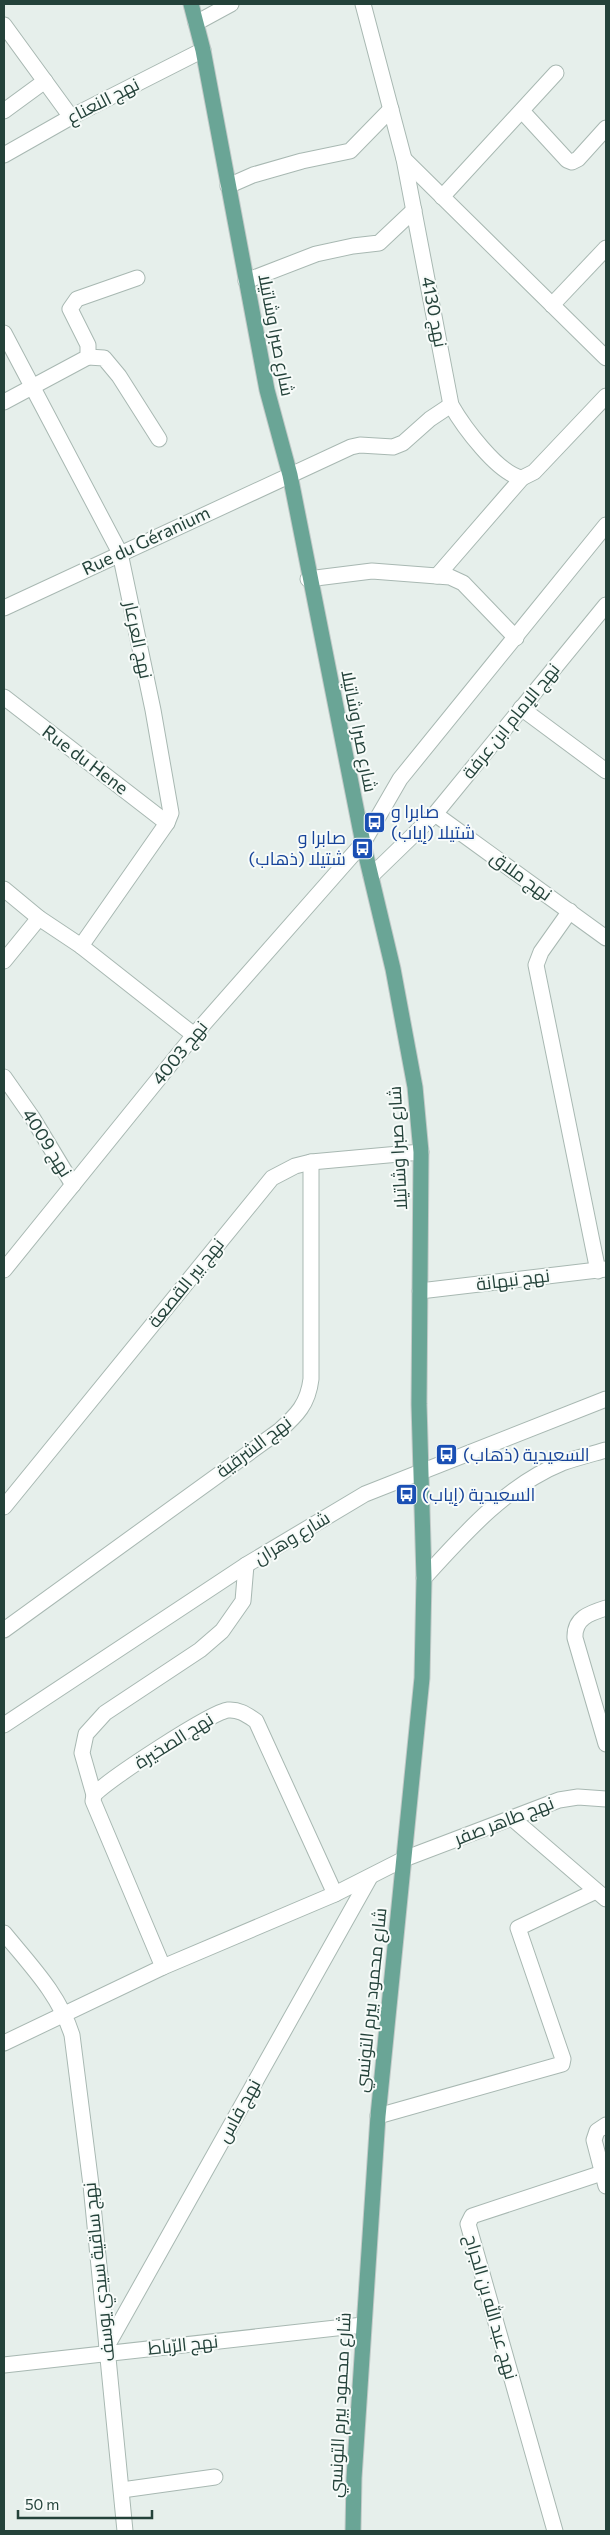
<svg xmlns="http://www.w3.org/2000/svg" width="610" height="2535" viewBox="0 0 610 2535" font-family="Commissioner,Cairo,sans-serif">
	<style>
		.lines { fill: none; stroke-linecap: round; stroke-linejoin: round }
		.minor-casing { stroke: #a8b8b2; stroke-width: 17 }
		.major-casing { stroke: #c2cac8; stroke-width: 17 }
		.minor { stroke: #fff; stroke-width: 15 }
		.major { stroke: #6aa596; stroke-width: 15 }
		.labels { text-anchor: middle; stroke-width: 4; stroke-linejoin: round; paint-order: stroke }
		.street-label { font-size: 18px; fill: #24423a; stroke: #f7fbf9 }
		.transit-label { font-size: 18px; fill: #164399; stroke: #f7fbf9; text-anchor: start }
	</style>
	<rect width="100%" height="100%" fill="#e6efeb"/>
	<g class="lines">
		<defs>
			<g id="minor">
				<path d="M363,4L404,159L451,405C463,426 498,474 522,478L534,472L606,396"/>
				<polyline points="196,23 231,4"/>
				<polyline points="4,25 71,117"/>
				<polyline points="4,111 45,81"/>
				<polyline points="522,111 567,160 572,162 578,159 606,128"/>
				<polyline points="4,155 71,117 203,50"/>
				<polyline points="404,159 606,358"/>
				<polyline points="228,186 253,175 302,161 350,151 391,109"/>
				<polyline points="442,197 556,73"/>
				<polyline points="246,281 316,254 353,246 379,243 414,210"/>
				<polyline points="552,305 606,248"/>
				<polyline points="4,333 120,553 153,710 171,813 167,823 81,946"/>
				<polyline points="88,357 104,358 119,376 159,439"/>
				<polyline points="4,402 88,357 88,345 70,309 77,299 137,278"/>
				<polyline points="437,576 522,478"/>
				<polyline points="308,579 372,571 450,577 463,583 516,638"/>
				<polyline points="4,608 351,447 360,445 393,447 403,443 430,419 451,405"/>
				<polyline points="4,697 167,823"/>
				<polyline points="521,708 606,771"/>
				<polyline points="435,814 606,938"/>
				<polyline points="371,876 435,814 606,605"/>
				<polyline points="4,889 39,918 81,946 194,1035"/>
				<polyline points="570,911 541,952 536,965 598,1271"/>
				<polyline points="4,961 39,918"/>
				<polyline points="4,1077 32,1117 73,1185"/>
				<polyline points="4,1270 194,1035 363,843 400,779 606,525"/>
				<polyline points="420,1291 606,1269"/>
				<polyline points="4,1507 272,1178 295,1166 311,1162 421,1152"/>
				<path d="M424,1578C463,1535 507,1485 562,1463C576,1458 592,1454 606,1450"/>
				<path d="M606,1608C590,1613 574,1618 575,1638L606,1744"/>
				<path d="M4,1630L279,1431C297,1415 308,1404 311,1379V1162"/>
				<polyline points="4,1725 246,1565 365,1494 606,1399"/>
				<polyline points="94,1795 82,1753 86,1734 105,1713 200,1650 222,1631 243,1601 246,1565"/>
				<polyline points="513,1819 606,1899"/>
				<path d="M4,1933C31,1966 59,1994 72,2035L91,2185L125,2531"/>
				<path d="M163,1967L93,1801L94,1795C107,1780 211,1712 228,1710C239,1709 247,1715 256,1721L335,1894"/>
				<polyline points="4,2043 163,1967 335,1894 404,1859 559,1800 578,1797 606,1799"/>
				<polyline points="378,2116 562,2064 563,2059 518,1928 596,1891"/>
				<polyline points="606,2125 597,2131 594,2140 606,2186"/>
				<polyline points="107,2346 370,1877"/>
				<polyline points="4,2365 363,2325"/>
				<polyline points="122,2490 215,2477"/>
				<polyline points="555,2531 468,2224 472,2216 602,2173"/>
			</g>
			<polyline id="major" points="191,4 203,50 267,390 290,475 363,843 393,969 415,1087 421,1152 419,1404 424,1578 422,1678 378,2116 354,2478 353,2531"/>
		</defs>
		<use href="#minor" class="minor-casing"/>
		<use href="#major" class="major-casing"/>
		<use href="#minor" class="minor"/>
		<use href="#major" class="major"/>
	</g>
	<defs>
		<symbol id="bus-square" viewBox="-11 -11 22 22"><rect x="-9" y="-9" width="18" height="18" rx="4" fill="#1a4fb4" stroke="#f7fbf9"/><path d="M-5-6H5V4H4V6H2V4H-2V6H-4V4H-5ZM-3.5-4V0h7V-4ZM-3.5 1.2v1.5H-2V1.2ZM2 1.2v1.5H3.5V1.2Z" fill="#fff"/></symbol>
	</defs>
	<g fill-rule="evenodd">
		<use href="#bus-square" x="362" y="810" width="25" height="25"/>
		<use href="#bus-square" x="350" y="836" width="25" height="25"/>
		<use href="#bus-square" x="434" y="1442" width="25" height="25"/>
		<use href="#bus-square" x="394" y="1482" width="25" height="25"/>
	</g>
	<g class="labels">
		<g class="street-label">
			<text transform="translate(103 101) rotate(-27)" y="6">نهج النعناع</text>
			<text transform="translate(434 312) rotate(79)" y="6">نهج 4130</text>
			<text transform="translate(276 335) rotate(79)" y="6">شارع صبرا وشاتيلا</text>
			<text transform="translate(146 541) rotate(-25)" y="6">Rue du Géranium</text>
			<text transform="translate(138 640) rotate(78)" y="6">نهج العرعار</text>
			<text transform="translate(511 721) rotate(-51)" y="6">نهج الإمام ابن عرفة</text>
			<text transform="translate(359 731) rotate(79)" y="6">شارع صبرا وشاتيلا</text>
			<text transform="translate(85 760) rotate(37)" y="6">Rue du Hene</text>
			<text transform="translate(521 876) rotate(36)" y="6">نهج ملاق</text>
			<text transform="translate(180 1053) rotate(-51)" y="6">نهج 4003</text>
			<text transform="translate(47 1143) rotate(58)" y="6">نهج 4009</text>
			<text transform="translate(398 1148) rotate(-93)" y="6">شارع صبرا وشاتيلا</text>
			<text transform="translate(513 1280) rotate(-7)" y="6">نهج نبهانة</text>
			<text transform="translate(186 1283) rotate(-51)" y="6">نهج بير القصعة</text>
			<text transform="translate(254 1447) rotate(-37)" y="6">نهج الشرقية</text>
			<text transform="translate(292 1538) rotate(-31)" y="6">شارع وهران</text>
			<text transform="translate(174 1741) rotate(-32)" y="6">نهج الصخيرة</text>
			<text transform="translate(504 1821) rotate(-21)" y="6">نهج طاهر صفر</text>
			<text transform="translate(371 2000) rotate(-84)" y="6">شارع محمود بيرم التونسي</text>
			<text transform="translate(239 2111) rotate(-61)" y="6">نهج فاس</text>
			<text transform="translate(99 2272) rotate(-96)" y="6">نهج ساقية سيدي يوسف</text>
			<text transform="translate(491 2307) rotate(74)" y="6">نهج عبد الله بن الجراح</text>
			<text transform="translate(183 2345) rotate(-6)" y="6">نهج الرّباط</text>
			<text transform="translate(340 2405) rotate(-87)" y="6">شارع محمود بيرم التونسي</text>
		</g>
		<g class="transit-label">
			<text x="391" y="818">صابرا و<tspan x="391" dy="21">شتيلا (إياب)</tspan></text>
			<text x="346" y="844" text-anchor="end">صابرا و<tspan x="346" dy="21">شتيلا (ذهاب)</tspan></text>
			<text x="463" y="1461">السعيدية (ذهاب)</text>
			<text x="422" y="1501">السعيدية (إياب)</text>
		</g>
	</g>
	<rect width="610" height="2535" fill="none" stroke="#24423a" stroke-width="10"/>
	<path d="M18 2510v8h134v-8" fill="none" stroke="#24423a" stroke-width="2.5"/>
	<text x="25" y="2510" font-size="15" fill="#24423a" stroke="#f7fbf9" stroke-width="4" paint-order="stroke">50 m</text>
</svg>
